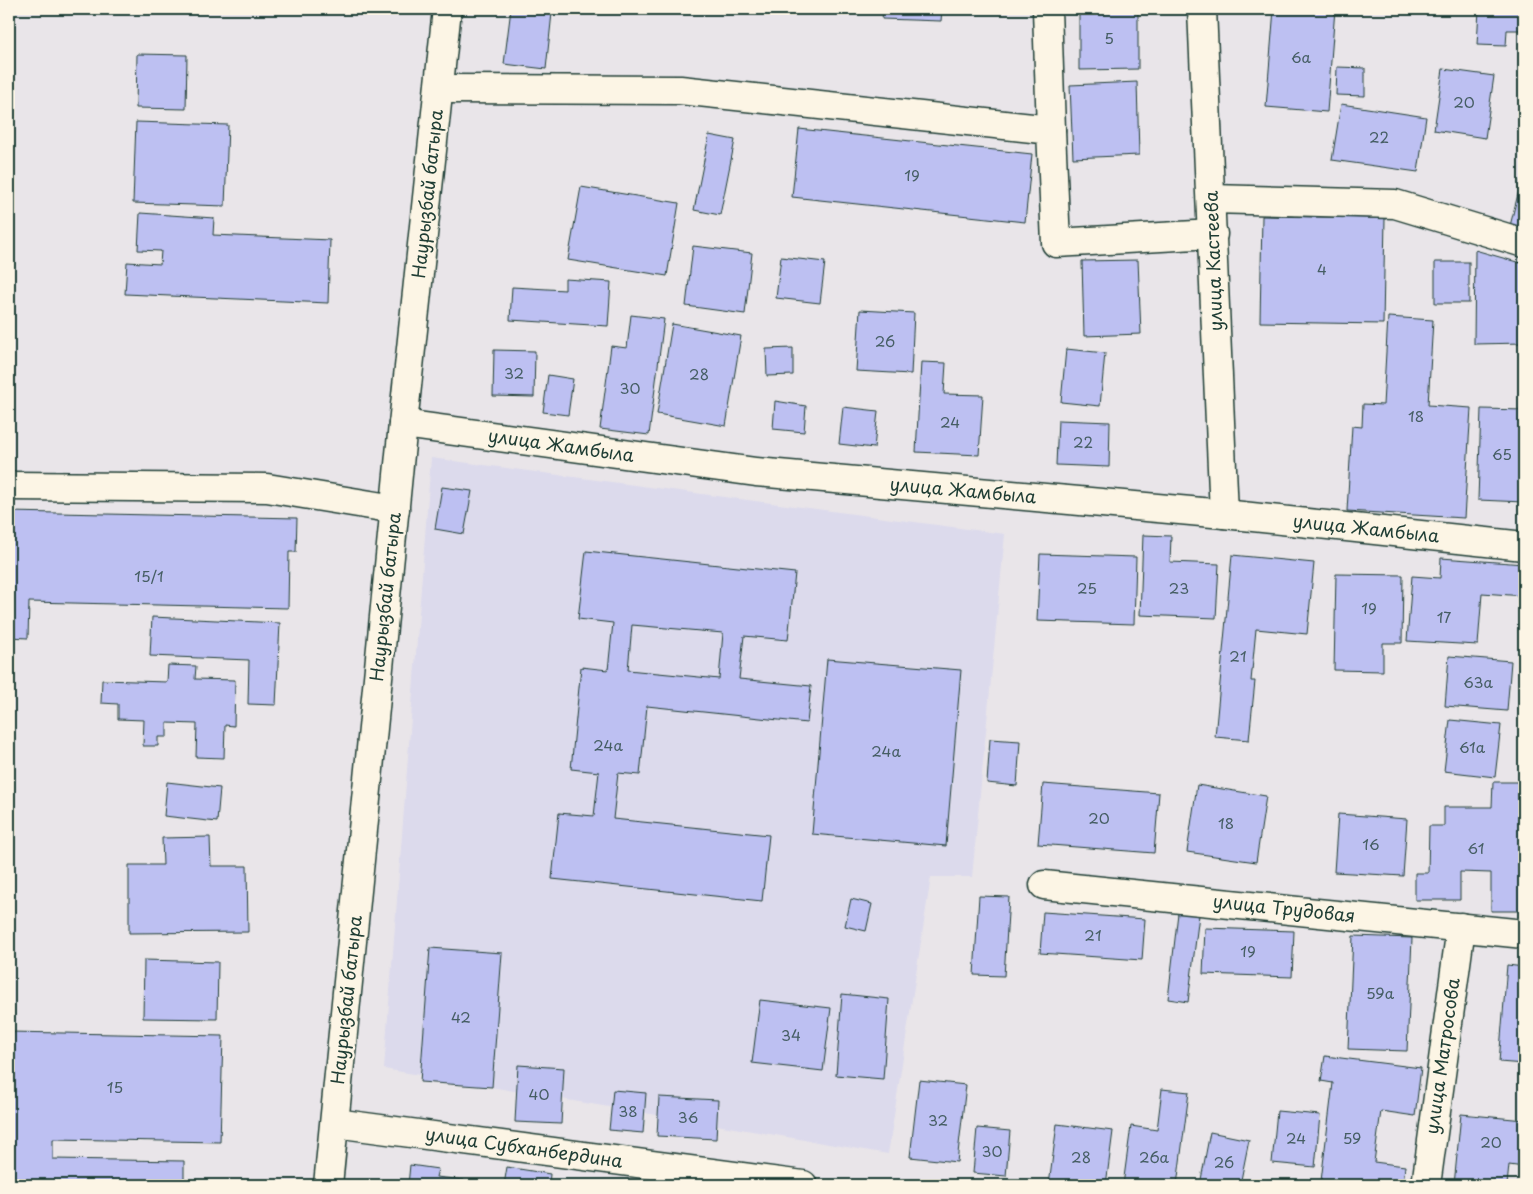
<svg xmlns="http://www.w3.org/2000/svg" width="1533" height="1194" viewBox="0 0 1533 1194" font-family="'Playpen Sans',sans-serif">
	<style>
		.built { fill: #dcdaec }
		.building { fill: #bdc0f2; stroke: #1f3d34; fill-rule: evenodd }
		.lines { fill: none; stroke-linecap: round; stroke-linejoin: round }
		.street-casing { stroke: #1f3d34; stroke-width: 31 }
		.secondary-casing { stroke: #1f3d34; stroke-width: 31 }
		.street { stroke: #fcf5e5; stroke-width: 28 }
		.secondary { stroke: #fcf5e5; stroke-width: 28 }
		.labels { text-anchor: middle; stroke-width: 4.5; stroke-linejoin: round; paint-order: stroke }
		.number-label { font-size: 15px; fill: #465e64 }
		.street-label { font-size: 18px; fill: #1f3d34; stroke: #fcf5e5 }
	</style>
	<rect width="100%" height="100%" fill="#e9e5e9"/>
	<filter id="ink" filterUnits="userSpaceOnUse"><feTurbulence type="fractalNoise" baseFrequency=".02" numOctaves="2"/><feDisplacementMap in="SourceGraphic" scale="10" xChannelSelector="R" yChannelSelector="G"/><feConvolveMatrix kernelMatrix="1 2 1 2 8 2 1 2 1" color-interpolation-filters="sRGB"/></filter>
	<g filter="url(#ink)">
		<polygon class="built" points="431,458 1005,534 972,877 931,877 888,1154 384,1069"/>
		<g class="building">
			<polygon points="511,9 539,9 539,12 552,13 546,69 504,64"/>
			<polygon points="883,9 942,9 941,21 882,19"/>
			<polygon points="1079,9 1138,9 1138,69 1079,70"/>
			<polygon points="1274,9 1335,9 1327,112 1266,107"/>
			<polygon points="1479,9 1524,9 1524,30 1507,30 1506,46 1477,45"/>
			<polygon points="137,54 187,55 186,109 136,108"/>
			<polygon points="1337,67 1365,68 1365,96 1336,95"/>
			<polygon points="1443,69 1494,76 1485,138 1434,130"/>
			<polygon points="1137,82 1139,155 1073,158 1070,85"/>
			<polygon points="1341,104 1426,117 1418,172 1332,160"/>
			<polygon points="136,122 228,125 225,206 133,203"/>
			<polygon points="799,129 1032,154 1025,222 792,197"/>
			<polygon points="709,135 735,140 720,215 694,210"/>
			<polygon points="1524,170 1524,230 1510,226"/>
			<polygon points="581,187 679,203 667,276 568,260"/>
			<polygon points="140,213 214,218 213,235 330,240 328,303 125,294 127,262 160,264 161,251 138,250"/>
			<polygon points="1262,216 1385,218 1383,324 1260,322"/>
			<polygon points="693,246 752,253 745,314 686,306"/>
			<polygon points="1475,250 1524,264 1524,343 1474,344"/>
			<polygon points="781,257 825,262 820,303 776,298"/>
			<polygon points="1138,260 1141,334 1084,336 1082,261"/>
			<rect x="1435" y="262" width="34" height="41"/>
			<polygon points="565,279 611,282 608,326 510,320 512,287 565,290"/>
			<polygon points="860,310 914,313 911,374 856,371"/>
			<polygon points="631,315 664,319 649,435 600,429 611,346 627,348"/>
			<polygon points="1388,317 1433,320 1428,405 1471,408 1464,518 1347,511 1352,426 1362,427 1363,404 1383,405"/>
			<polygon points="672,324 741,336 726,426 657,414"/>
			<polygon points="793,348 793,375 767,376 766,349"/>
			<polygon points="1066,349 1105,353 1100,406 1061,402"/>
			<polygon points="494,350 535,351 534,397 493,396"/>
			<polygon points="921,362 946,363 944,394 983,395 979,455 916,452"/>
			<polygon points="548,375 573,379 568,415 543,412"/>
			<polygon points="775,401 806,406 804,432 773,429"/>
			<polygon points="843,407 878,411 874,448 839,444"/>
			<polygon points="1481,409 1524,410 1524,502 1478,500"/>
			<polygon points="1058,420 1110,422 1109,467 1056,465"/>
			<polygon points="442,487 472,491 464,534 435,529"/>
			<polygon points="9,512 297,518 296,552 289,552 288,608 29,602 28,638 9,637"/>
			<polygon points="1143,535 1171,536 1170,562 1219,564 1216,618 1140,615"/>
			<path d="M586,551L795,573L788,640L744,636L739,679L811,686L807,723L647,706L640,775L618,773L613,819L769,835L762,901L552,879L559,813L594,816L599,772L571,769L581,667L608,670L613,623L578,619ZM632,625L723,633L719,679L628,670Z"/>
			<polygon points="1040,554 1136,557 1134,624 1037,621"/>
			<polygon points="1232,555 1314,563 1307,634 1256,629 1251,681 1255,681 1249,740 1215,737"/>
			<polygon points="1441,558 1524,564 1524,596 1482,593 1478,645 1407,641 1412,576 1440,578"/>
			<polygon points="1336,574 1403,575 1402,643 1383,643 1383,671 1334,670"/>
			<polygon points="152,617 280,623 276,705 248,704 249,660 150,656"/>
			<polygon points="1449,656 1511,661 1507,711 1445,706"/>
			<polygon points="827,659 961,670 946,846 812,834"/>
			<polygon points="168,665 196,666 195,679 235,680 234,726 225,725 224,758 196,757 197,724 167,723 167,737 158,737 158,746 143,746 144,720 118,719 118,704 101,703 102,680 167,682"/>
			<polygon points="1450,720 1501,725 1495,777 1444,771"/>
			<polygon points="990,739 1020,741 1017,786 987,783"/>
			<polygon points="167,782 220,788 217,822 164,816"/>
			<polygon points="1493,782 1524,782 1524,911 1491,911 1491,873 1460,872 1460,900 1415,900 1415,873 1428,873 1429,826 1444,826 1444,807 1492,807"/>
			<polygon points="1043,784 1159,793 1154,853 1038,844"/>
			<polygon points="1197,785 1266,796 1256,862 1187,852"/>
			<polygon points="1338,814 1407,819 1403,876 1334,872"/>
			<polygon points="210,837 211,866 247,866 248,932 129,933 129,865 163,865 162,838"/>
			<polygon points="979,896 1009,897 1004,976 974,975"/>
			<polygon points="851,899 872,904 866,931 845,926"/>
			<polygon points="1043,912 1145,919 1142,960 1040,953"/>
			<polygon points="1178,913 1199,915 1188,1002 1168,999"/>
			<polygon points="1205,928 1294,931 1292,977 1203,974"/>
			<polygon points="1353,936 1412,938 1407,1051 1348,1049"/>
			<polygon points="430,948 502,953 492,1087 420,1082"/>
			<polygon points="144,960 218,962 217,1019 143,1018"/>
			<polygon points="1507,965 1524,967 1524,1064 1499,1062"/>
			<polygon points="842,994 889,999 883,1079 836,1075"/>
			<polygon points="760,1000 831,1008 823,1071 752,1063"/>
			<polygon points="9,1032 223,1036 220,1142 53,1139 53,1159 184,1161 184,1185 9,1185"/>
			<polygon points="1325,1056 1421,1068 1415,1116 1381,1111 1374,1162 1405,1166 1403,1185 1351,1185 1321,1181 1333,1083 1321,1081"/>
			<polygon points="518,1065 564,1068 561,1124 515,1122"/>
			<polygon points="919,1080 966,1085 957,1162 910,1157"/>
			<polygon points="1162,1089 1189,1092 1177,1185 1123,1185 1131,1126 1157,1130"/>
			<polygon points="613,1090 646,1093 643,1133 609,1130"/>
			<polygon points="659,1097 718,1100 716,1139 657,1136"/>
			<polygon points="1277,1111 1320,1115 1315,1167 1272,1163"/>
			<polygon points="1461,1114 1524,1120 1524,1167 1509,1165 1507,1185 1454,1185"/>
			<polygon points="1057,1124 1113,1131 1106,1185 1049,1185"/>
			<polygon points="977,1128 1010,1131 1006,1176 973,1173"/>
			<polygon points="1210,1132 1249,1140 1240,1185 1200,1185"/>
			<polygon points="410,1165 438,1169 436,1177 464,1180 464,1185 408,1185"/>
			<polygon points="507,1167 550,1174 549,1185 504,1185"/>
		</g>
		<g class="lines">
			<defs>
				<g id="street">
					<polyline points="1047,9 1051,130"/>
					<polyline points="1202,9 1224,514"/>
					<polyline points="439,89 680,90 1051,130 1056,243 1213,234"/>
					<polyline points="1211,199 1395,204 1524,243"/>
					<polyline points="403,424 756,472 1224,514 1524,546"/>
					<polyline points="9,486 267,488 395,509"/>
					<polyline points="1044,885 1524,934"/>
					<polyline points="335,1123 803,1185"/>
					<polyline points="1426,1185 1461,927"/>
				</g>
				<polyline id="secondary" points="328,1185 403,424 447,9"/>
			</defs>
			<use href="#street" class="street-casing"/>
			<use href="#secondary" class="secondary-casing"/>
			<use href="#street" class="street"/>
			<use href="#secondary" class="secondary"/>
		</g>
	</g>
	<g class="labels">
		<g class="number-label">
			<text x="1109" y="44">5</text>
			<text x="1301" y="63">6а</text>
			<text x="1464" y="108">20</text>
			<text x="1379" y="143">22</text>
			<text x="912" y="181">19</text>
			<text x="1322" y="275">4</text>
			<text x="885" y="347">26</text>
			<text x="514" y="379">32</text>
			<text x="699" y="380">28</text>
			<text x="630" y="394">30</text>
			<text x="1416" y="422">18</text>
			<text x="950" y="428">24</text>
			<text x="1083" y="448">22</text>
			<text x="1502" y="460">65</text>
			<text x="149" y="582">15/1</text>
			<text x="1087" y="594">25</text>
			<text x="1179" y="594">23</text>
			<text x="1369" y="614">19</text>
			<text x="1444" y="623">17</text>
			<text x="1238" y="662">21</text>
			<text x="1478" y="688">63а</text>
			<text x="608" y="751">24а</text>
			<text x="1472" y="753">61а</text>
			<text x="886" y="757">24а</text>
			<text x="1099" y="824">20</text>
			<text x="1226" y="829">18</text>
			<text x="1371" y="850">16</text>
			<text x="1476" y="854">61</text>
			<text x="1093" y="941">21</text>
			<text x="1248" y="957">19</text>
			<text x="1380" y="999">59а</text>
			<text x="461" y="1023">42</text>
			<text x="791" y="1041">34</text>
			<text x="115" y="1093">15</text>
			<text x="539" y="1100">40</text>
			<text x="628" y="1117">38</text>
			<text x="688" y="1123">36</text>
			<text x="938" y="1126">32</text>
			<text x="1296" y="1144">24</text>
			<text x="1352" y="1144">59</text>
			<text x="1491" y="1148">20</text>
			<text x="992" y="1157">30</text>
			<text x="1081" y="1163">28</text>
			<text x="1154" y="1163">26а</text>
			<text x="1224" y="1168">26</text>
		</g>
		<g class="street-label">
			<text transform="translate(428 194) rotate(-84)" y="6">Наурызбай батыра</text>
			<text transform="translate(1214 261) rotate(-92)" y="6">улица Кастеева</text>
			<text transform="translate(561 446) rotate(8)" y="6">улица Жамбыла</text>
			<text transform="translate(963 491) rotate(5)" y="6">улица Жамбыла</text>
			<text transform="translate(1366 529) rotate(6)" y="6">улица Жамбыла</text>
			<text transform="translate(386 597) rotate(-84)" y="6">Наурызбай батыра</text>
			<text transform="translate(1284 909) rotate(6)" y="6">улица Трудовая</text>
			<text transform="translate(347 1000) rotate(-84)" y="6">Наурызбай батыра</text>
			<text transform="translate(1443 1056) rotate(-82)" y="6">улица Матросова</text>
			<text transform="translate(524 1148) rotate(8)" y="6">улица Субханбердина</text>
		</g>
	</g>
	<rect width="1533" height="1194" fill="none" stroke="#fcf5e5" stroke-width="30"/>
	<rect x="15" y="15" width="1503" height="1164" fill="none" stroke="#1f3d34" stroke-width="2" filter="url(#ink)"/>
</svg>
